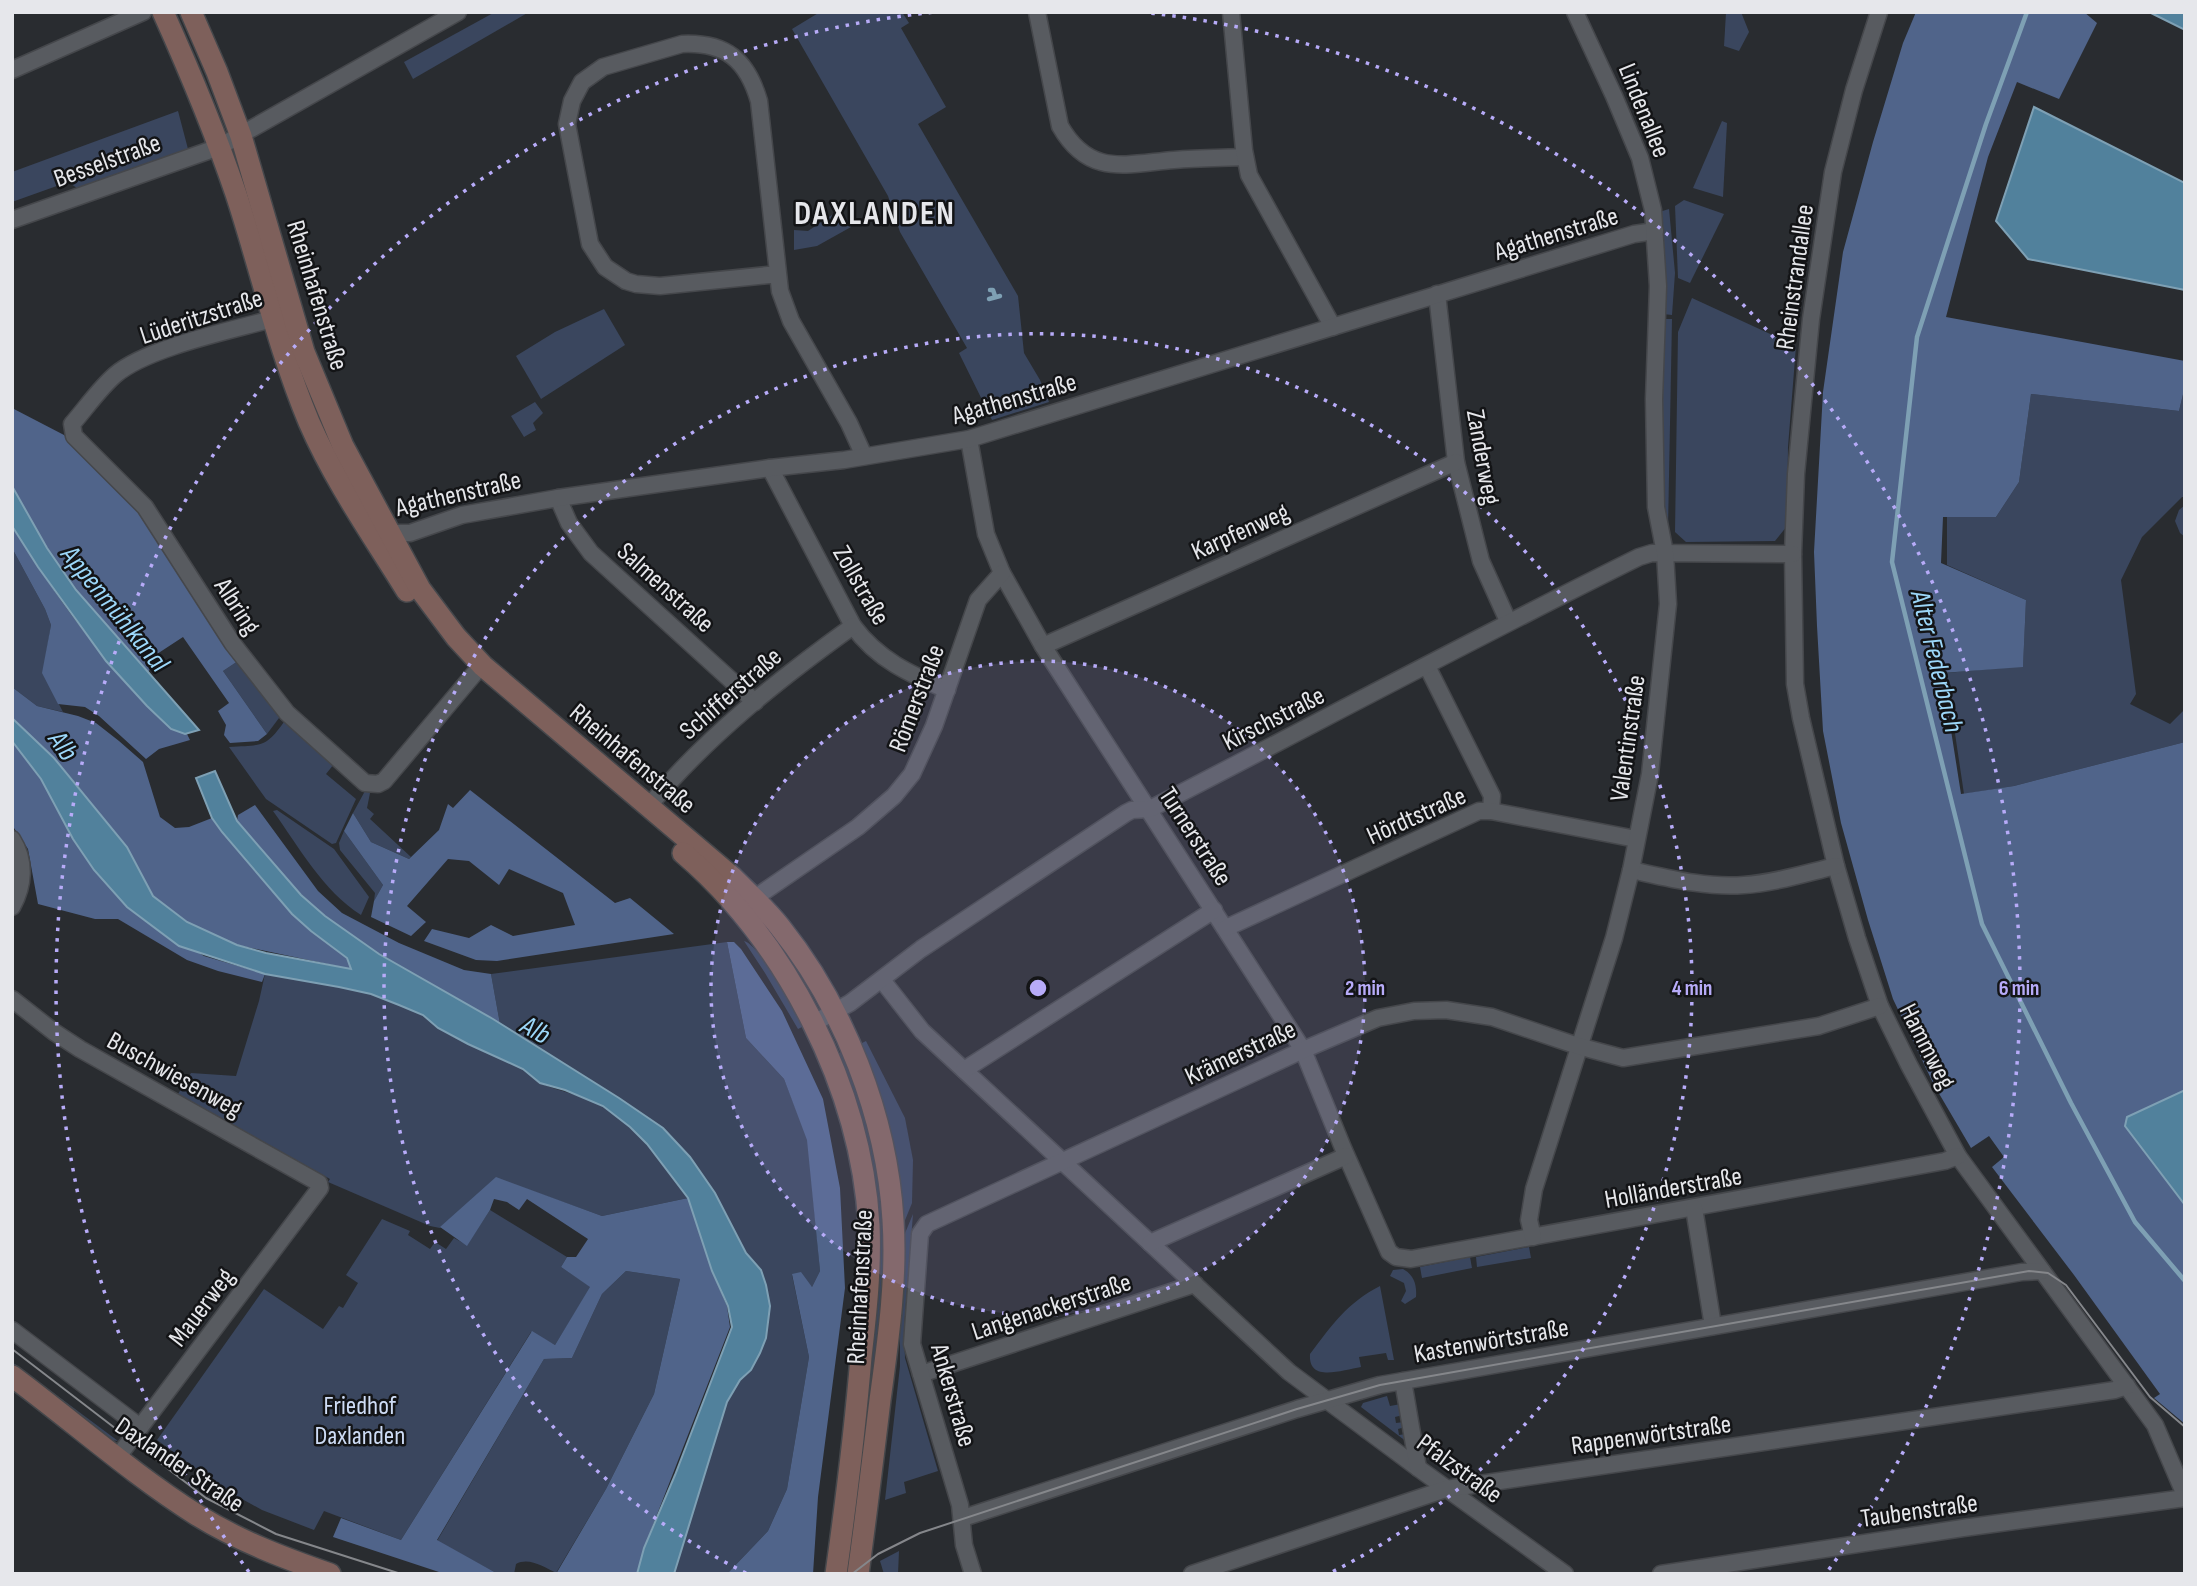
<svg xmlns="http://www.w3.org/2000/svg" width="2197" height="1586" viewBox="0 0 2197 1586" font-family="'Sofia Sans Condensed',sans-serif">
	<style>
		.green { fill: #3a465e }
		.forest { fill: #50648a }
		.water { fill: #51819c; stroke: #7ea0b4; stroke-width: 2 }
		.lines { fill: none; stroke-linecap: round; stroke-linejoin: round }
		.stream { stroke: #7ea0b4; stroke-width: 4.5 }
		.street-casing { stroke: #45474b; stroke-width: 19 }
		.secondary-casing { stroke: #45474b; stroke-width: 24 }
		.street { stroke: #585b60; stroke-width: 16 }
		.secondary { stroke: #7e605b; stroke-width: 21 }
		.tram { stroke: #85878b; stroke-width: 2 }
		.ring { fill: none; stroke: #b7abf8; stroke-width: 3.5; stroke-dasharray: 3.5 7 }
		.labels { text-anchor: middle; stroke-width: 5; stroke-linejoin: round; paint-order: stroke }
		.street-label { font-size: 26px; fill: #e6e7eb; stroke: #131416 }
		.park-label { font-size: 26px; fill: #cedcf5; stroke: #131416 }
		.water-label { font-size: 28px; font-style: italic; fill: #9cd7f9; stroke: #131416 }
		.district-label { font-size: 33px; font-weight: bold; letter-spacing: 2px; fill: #e6e7eb; stroke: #131416 }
		.centre { fill: #b7abf8; stroke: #131416; stroke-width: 3.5 }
		.ring-label { font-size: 21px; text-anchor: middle; font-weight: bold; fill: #b7abf8; stroke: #131416; stroke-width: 5; stroke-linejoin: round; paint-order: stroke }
	</style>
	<rect width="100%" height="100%" fill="#292c30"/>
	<g class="green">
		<polygon points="495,12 529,12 413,79 404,62"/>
		<polygon points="820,12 902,12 909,23 901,28 946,107 918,124 1018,296 1024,353 1040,380 1049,402 992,420 959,353 967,348 900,232 888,196 792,29"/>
		<polygon points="1741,12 1749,32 1739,51 1724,46 1726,13"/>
		<polygon points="178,111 188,149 77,188 68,182 12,202 12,172"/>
		<polygon points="1722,121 1727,123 1723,197 1693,188"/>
		<polygon points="1684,200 1724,214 1690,283 1678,278 1675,206"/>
		<polygon points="841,209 851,227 817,246 794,250 794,230 808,231"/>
		<polygon points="1669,209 1675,273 1672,315 1663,314 1659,212"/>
		<polygon points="1692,298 1796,346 1788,447 1787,526 1775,541 1686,542 1675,532 1678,332"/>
		<polygon points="604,309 625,345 541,399 516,356 555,332"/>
		<polygon points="1663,319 1672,319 1668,528 1664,530 1660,492"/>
		<polygon points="2185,386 2185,497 2182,497 2142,537 2121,580 2136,694 2130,704 2170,724 2185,709 2185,742 2014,786 1964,794 1946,673 2023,666 2026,600 1947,565 1947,516 1996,517 2019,482 2031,394 2179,411"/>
		<polygon points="535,402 543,413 533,423 536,430 524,437 511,416"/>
		<polygon points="2185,505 2185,537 2180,533 2175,521 2179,510"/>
		<polygon points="12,548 45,609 51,625 43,673 63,712 37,706 12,687"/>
		<polygon points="238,661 282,714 267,734 223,671"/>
		<path d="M286,719L334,764L326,774L356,799L336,843L332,844L266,799L229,747C263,745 266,748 286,719Z"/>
		<polygon points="365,791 370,793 367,808 374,814 370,819 411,857 409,859 371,842 353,813"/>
		<path d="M277,810L334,849L369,897L361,915C323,891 299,847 273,811Z"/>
		<polygon points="344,831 383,885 374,901 375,893 340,850 339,843"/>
		<path d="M744,941C760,945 795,1009 804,1026L798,1029L765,973Z"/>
		<polygon points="727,942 746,1038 784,1079 808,1140 820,1271 812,1287 792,1275 809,1357 787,1489 768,1531 727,1574 674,1574 727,1402 740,1380 751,1370 760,1353 766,1338 770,1306 761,1270 746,1253 715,1193 690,1157 663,1128 619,1098 500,1024 491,974"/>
		<path d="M265,974C313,982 382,989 423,1015C429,1019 434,1025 440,1029C465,1045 494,1054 521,1068C528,1072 534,1080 542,1084C561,1092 583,1095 602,1106C639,1127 664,1164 688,1198L602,1216L496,1178L440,1228L430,1226L328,1182L330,1179L178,1094L191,1073L236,1076L259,1001Z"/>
		<polygon points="866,1041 905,1118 913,1160 912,1203 899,1235 858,1045"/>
		<polygon points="844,1051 876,1157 883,1208 884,1254 880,1322 850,1562 846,1566 875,1271 834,1055"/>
		<polygon points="490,1210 567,1257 561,1267 591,1287 555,1345 531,1332 401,1540 324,1511 314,1530 262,1510 224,1489 157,1440 264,1289 323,1329 339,1306 343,1308 358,1283 346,1275 382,1219 410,1231 408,1235 430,1249 435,1242 446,1249 454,1238 467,1245"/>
		<polygon points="913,1214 904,1328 905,1358 938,1471 904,1482 906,1493 885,1500 900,1366 900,1330 905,1260 903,1238"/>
		<polygon points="1529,1247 1531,1258 1477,1267 1476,1257"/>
		<polygon points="1470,1257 1472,1268 1422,1278 1420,1267"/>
		<path d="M1403,1269C1414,1275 1417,1285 1416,1297L1405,1304L1401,1301L1406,1291L1404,1283L1390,1276L1393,1270Z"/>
		<path d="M626,1271L680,1279L654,1394L606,1489L556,1573C544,1567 529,1557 516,1564L514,1574H498L437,1541L544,1359L572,1358L602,1294Z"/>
		<path d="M1380,1286L1394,1360H1388L1386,1353L1359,1357L1361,1367C1342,1370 1308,1383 1310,1354C1332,1325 1347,1303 1380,1286Z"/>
		<polygon points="12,1362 118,1441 111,1440 12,1367"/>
		<polygon points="1387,1396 1390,1406 1401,1404 1403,1415 1395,1417 1396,1423 1404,1422 1405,1427 1398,1429 1399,1435 1406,1434 1407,1442 1361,1407 1363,1403"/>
		<polygon points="899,1551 898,1574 884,1574 880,1561"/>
	</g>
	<g class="forest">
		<polygon points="1916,12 2084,12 2097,23 2059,99 2017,82 1988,157 1946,317 2185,361 2185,386 2179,411 2031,394 2019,482 1996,517 1943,517 1941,563 2026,600 2023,667 1942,673 1961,794 2014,786 2185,742 2185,1090 2127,1117 2125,1126 2185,1205 2185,1424 2154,1398 2160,1394 2074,1275 1992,1167 2004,1157 1989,1136 1971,1148 1934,1085 1893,999 1868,920 1841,823 1823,731 1817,626 1814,552 1823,392 1843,252 1873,142 1903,43"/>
		<polygon points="12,408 64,435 126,493 152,528 238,661 223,671 267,734 258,741 230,743 224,735 226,725 218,711 229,703 183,637 157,654 148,673 76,590 47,548 12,486"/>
		<path d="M12,526C55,596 104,663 162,721L171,729L187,734L190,740L159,749L146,759L99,716L85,707L58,704L42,673L51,625L45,609L12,548Z"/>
		<polygon points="12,687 37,706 78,716 96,723 119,741 143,762 160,817 175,828 189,827 212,818 292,914 311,931 347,958 351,969 237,945 187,922 153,896 91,803 54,758 12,718"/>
		<polygon points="12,741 41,779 73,839 94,870 127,907 204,956 265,974 262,982 218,971 187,960 118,919 95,919 38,904 28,849 12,825"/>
		<polygon points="470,790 615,903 630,898 674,934 497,961 476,960 424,941 432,929 469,938 491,925 513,936 575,925 563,893 509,869 499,885 469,861 448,859 407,906 426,922 411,936 371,917 374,901 383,885 344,831 353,813 371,842 409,859 439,830 448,804 453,808"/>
		<path d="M255,805L318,891L342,913L399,943L464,970L491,974L500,1024C442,987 377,959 323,915C291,887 263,854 237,821L238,815Z"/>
		<polygon points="727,942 734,942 741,949 782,1011 823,1099 840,1188 845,1288 818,1497 813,1574 727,1574 768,1531 787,1489 809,1357 792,1274 801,1272 812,1287 820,1271 807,1140 784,1079 746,1038"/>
		<polygon points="496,1177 602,1216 688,1198 712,1271 727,1306 730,1327 644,1548 637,1574 556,1574 606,1489 654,1394 680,1279 626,1271 602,1294 572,1358 544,1359 437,1540 498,1574 445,1574 333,1537 341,1518 401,1540 532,1331 555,1345 590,1287 561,1267 567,1257 576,1257 588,1239 527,1199 519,1210 507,1202 494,1199 490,1210 467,1246 440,1227"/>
	</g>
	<g class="water">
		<polygon points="2149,12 2185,12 2185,30"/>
		<polygon points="2034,107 2185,183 2185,290 2028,259 1996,221"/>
		<polygon points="12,486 47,548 76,590 199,730 185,734 171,729 147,706 106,661 38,567 12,526"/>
		<polygon points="12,718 54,758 127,847 153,896 187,922 237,945 266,953 351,969 347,958 311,931 292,914 222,832 212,818 196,778 215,771 237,821 301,895 325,916 379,954 493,1019 619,1098 663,1128 690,1157 715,1193 746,1253 761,1270 766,1285 770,1306 766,1338 760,1353 751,1370 740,1380 727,1402 674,1574 637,1574 644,1548 675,1475 732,1327 728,1306 712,1271 688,1198 647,1144 630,1127 603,1106 565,1090 540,1083 523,1069 468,1044 438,1028 423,1015 399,1005 371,994 339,987 265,974 179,946 127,907 94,870 73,839 41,779 12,741"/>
		<polygon points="2185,1090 2185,1205 2125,1126 2127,1117"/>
	</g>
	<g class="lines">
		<g class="stream">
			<polyline points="2027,12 1986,124 1917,337 1892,562 1982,924 2071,1103 2135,1222 2185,1281"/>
			<polyline points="990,290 993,290 995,296"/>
			<polyline points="989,299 1000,296"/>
		</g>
		<defs>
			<g id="street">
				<path d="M1037,12L1060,126C1089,177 1125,164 1174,160C1198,158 1221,158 1245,157"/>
				<polyline points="1231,12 1244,150 1249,175 1333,327"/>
				<polyline points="1879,12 1854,90 1833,172 1811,319 1796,474 1793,554 1795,684 1801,718 1836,866 1857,938 1880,1006 1909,1065 1958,1156 2155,1425 2185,1495"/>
				<polyline points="12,70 143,12"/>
				<polyline points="12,220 219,147 458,12"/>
				<path d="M778,274L660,286L636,284L626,281L605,267L590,244L567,124L572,101L582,82L603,67L682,44C726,42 747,60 759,101L780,291L791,321L849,423L864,456"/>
				<polyline points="1437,294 1456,462 1481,561 1508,621"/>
				<path d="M283,316C239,329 149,346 115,375C99,389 86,408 72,424L74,436L145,507L233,644L287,713L365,783L378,784L384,781L474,674"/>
				<polyline points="969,439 986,534 1002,573 1043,646 1303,1050 1343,1148 1389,1252 1396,1257 1411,1259 1945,1161 1958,1156"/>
				<path d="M770,468L853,626C878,660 910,674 947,690"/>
				<polyline points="558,498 569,523 591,553 755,702"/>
				<polyline points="382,533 410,533 462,515 558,498 770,468 844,460 969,439 1634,234 1655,231"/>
				<polyline points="1043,646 1456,462"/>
				<polyline points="1427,666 1492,796 1491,811"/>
				<path d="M648,807C706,737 779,679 853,626"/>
				<path d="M12,839C26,861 24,885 12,907"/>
				<path d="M1631,870C1668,878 1706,888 1744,885C1775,883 1806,873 1836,866"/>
				<polyline points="755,900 762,893 858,827 894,796 912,774 934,726 978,600 1002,573"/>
				<polyline points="1226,928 1479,811 1491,811 1636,839"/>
				<polyline points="882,980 922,1031 1289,1372 1418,1468 1565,1574"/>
				<polyline points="12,999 54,1032 80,1049 319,1183 320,1188 117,1458"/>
				<path d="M814,1023L850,1003L921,949L1126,813L1132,810L1150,809C1313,725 1475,638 1639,557L1652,553L1793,554"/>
				<polyline points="964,1070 1214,910"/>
				<polyline points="1694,1208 1713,1326"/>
				<polyline points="1533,1237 1529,1220 1534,1189 1614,938 1631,870 1650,774 1668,604 1665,553 1656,507 1654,399 1658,286 1653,210 1640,158 1614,96 1575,12"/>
				<polyline points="1150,1243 1346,1156"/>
				<polyline points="12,1330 140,1427"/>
				<polyline points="921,1374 1195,1284"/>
				<polyline points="1403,1381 1418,1468"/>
				<polyline points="963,1518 1297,1409 1380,1385 2022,1272 2042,1271"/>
				<polyline points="973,1574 964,1545 960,1505 912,1344 920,1234 927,1224 1303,1050 1378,1018 1414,1011 1446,1010 1492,1017 1578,1046 1623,1058 1819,1026 1880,1006"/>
				<polyline points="1192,1574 1446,1489 2115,1390 2127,1386"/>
				<polyline points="1661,1574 1963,1528 2185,1498"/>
			</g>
			<g id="secondary">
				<path d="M163,12C190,72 215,132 236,194C261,270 278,348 309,422C335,482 373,536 407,591"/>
				<path d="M191,12L217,72L241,136L304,352L343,446L420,589L456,637L483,666L732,877C748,893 766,909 780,927C844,1007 887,1117 893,1220C897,1280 888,1341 880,1400C873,1458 866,1516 858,1574"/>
				<path d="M683,853C787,942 861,1088 869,1225C871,1269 866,1313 861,1357C855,1430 846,1502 836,1574"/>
				<path d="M12,1376C74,1422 132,1474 197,1515C239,1541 284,1558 330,1574"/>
			</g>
		</defs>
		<use href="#street" class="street-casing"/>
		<use href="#secondary" class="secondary-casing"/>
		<use href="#street" class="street"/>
		<use href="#secondary" class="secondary"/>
		<g class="tram">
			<polyline points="12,1349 206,1498 276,1534 401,1574"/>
			<polyline points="852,1574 878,1554 920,1533 1297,1409 1380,1385 2029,1271 2048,1273 2066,1285 2150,1397 2185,1427"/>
		</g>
	</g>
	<circle cx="1038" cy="988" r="327" fill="#b7abf8" fill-opacity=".12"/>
	<g class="ring">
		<circle cx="1038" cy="988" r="327"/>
		<path d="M746 1573A654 654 0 1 1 1330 1573"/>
		<path d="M249 1572A981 981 0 0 1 935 12M1141 12A981 981 0 0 1 1827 1572"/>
	</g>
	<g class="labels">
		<g class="street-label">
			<text transform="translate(1645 110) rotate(68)" y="9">Lindenallee</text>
			<text transform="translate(107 160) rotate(-20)" y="9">Besselstraße</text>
			<text transform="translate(1556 233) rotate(-17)" y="9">Agathenstraße</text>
			<text transform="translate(1794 277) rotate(-82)" y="9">Rheinstrandallee</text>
			<text transform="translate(318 295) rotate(73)" y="9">Rheinhafenstraße</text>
			<text transform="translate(201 316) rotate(-18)" y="9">Lüderitzstraße</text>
			<text transform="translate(1014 398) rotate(-16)" y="9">Agathenstraße</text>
			<text transform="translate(1484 457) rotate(80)" y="9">Zanderweg</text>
			<text transform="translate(458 493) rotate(-13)" y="9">Agathenstraße</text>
			<text transform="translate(1240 531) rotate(-24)" y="9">Karpfenweg</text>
			<text transform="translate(862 585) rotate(60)" y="9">Zollstraße</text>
			<text transform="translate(666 587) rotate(42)" y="9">Salmenstraße</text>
			<text transform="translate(238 606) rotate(57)" y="9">Albring</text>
			<text transform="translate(730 693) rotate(-41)" y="9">Schifferstraße</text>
			<text transform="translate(916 698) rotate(-69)" y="9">Römerstraße</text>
			<text transform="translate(1273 718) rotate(-27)" y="9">Kirschstraße</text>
			<text transform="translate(1627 738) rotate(-82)" y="9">Valentinstraße</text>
			<text transform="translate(633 758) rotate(40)" y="9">Rheinhafenstraße</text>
			<text transform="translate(1416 815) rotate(-24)" y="9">Hördtstraße</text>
			<text transform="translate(1196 836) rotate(57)" y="9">Turnerstraße</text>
			<text transform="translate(1928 1046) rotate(63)" y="9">Hammweg</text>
			<text transform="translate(1240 1052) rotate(-25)" y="9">Krämerstraße</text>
			<text transform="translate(175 1074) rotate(29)" y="9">Buschwiesenweg</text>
			<text transform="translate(1673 1187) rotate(-10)" y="9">Holländerstraße</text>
			<text transform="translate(859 1287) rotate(-87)" y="9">Rheinhafenstraße</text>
			<text transform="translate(1051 1306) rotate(-18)" y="9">Langenackerstraße</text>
			<text transform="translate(201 1307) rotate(-53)" y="9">Mauerweg</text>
			<text transform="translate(1491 1340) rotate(-10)" y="9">Kastenwörtstraße</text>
			<text transform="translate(954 1395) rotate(74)" y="9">Ankerstraße</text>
			<text transform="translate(1651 1434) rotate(-8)" y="9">Rappenwörtstraße</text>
			<text transform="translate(180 1464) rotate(34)" y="9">Daxlander Straße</text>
			<text transform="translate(1460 1468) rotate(36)" y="9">Pfalzstraße</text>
			<text transform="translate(1919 1510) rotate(-8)" y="9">Taubenstraße</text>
		</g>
		<g class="park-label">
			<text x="360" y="1414">Friedhof<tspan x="360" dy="30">Daxlanden</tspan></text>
		</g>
		<g class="water-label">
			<text transform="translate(116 608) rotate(51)" y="10">Appenmühlkanal</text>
			<text transform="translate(1938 661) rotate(76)" y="10">Alter Federbach</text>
			<text transform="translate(64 745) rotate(55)" y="10">Alb</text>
			<text transform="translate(536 1029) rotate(29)" y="10">Alb</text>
		</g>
		<g class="district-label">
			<text x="875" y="224">DAXLANDEN</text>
		</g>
	</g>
	<circle cx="1038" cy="988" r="10" class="centre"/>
	<g class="ring-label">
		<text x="1365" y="995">2 min</text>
		<text x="1692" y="995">4 min</text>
		<text x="2019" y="995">6 min</text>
	</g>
	<rect width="2197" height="1586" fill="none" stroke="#e6e7eb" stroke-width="28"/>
</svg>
